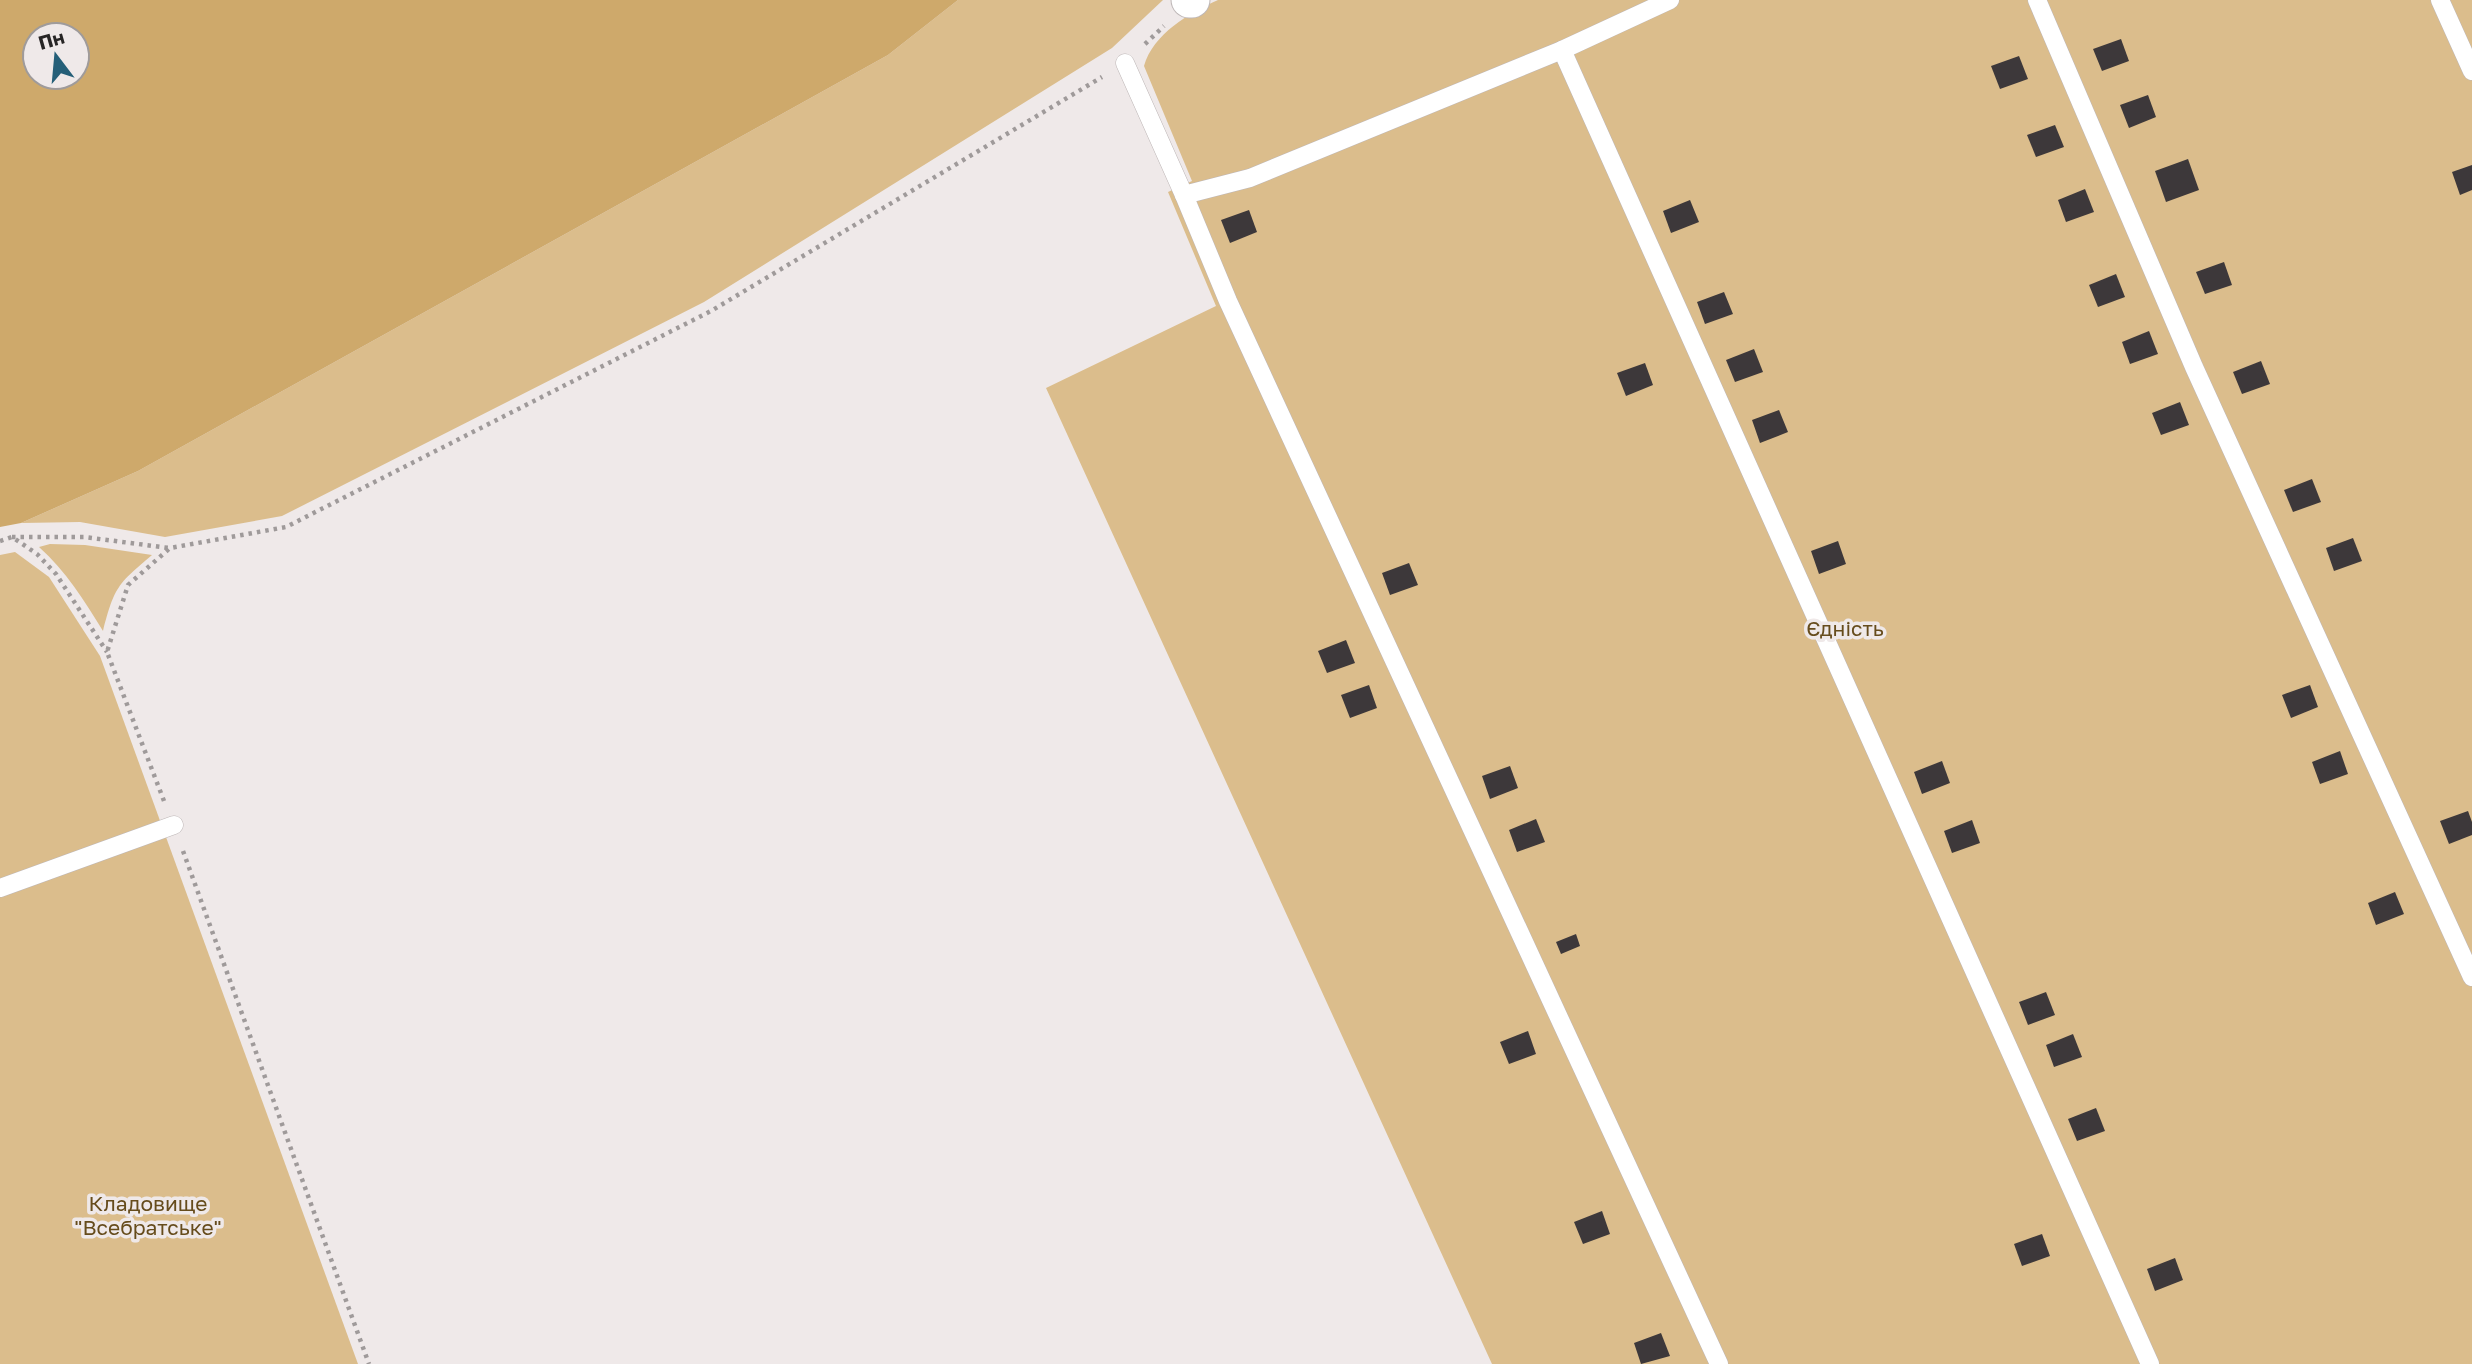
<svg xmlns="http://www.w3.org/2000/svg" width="2472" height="1364" viewBox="0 0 2472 1364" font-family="'Golos Text',sans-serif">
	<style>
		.green { fill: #dbbd8c }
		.forest { fill: #cea96b; fill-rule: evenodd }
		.building { fill: #3d383a }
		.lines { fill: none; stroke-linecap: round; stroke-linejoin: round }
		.service-casing { stroke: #beb7b7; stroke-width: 19 }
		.minor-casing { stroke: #beb7b7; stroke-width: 37 }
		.path { stroke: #9f9a9a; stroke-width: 4.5; stroke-dasharray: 3.5 5; stroke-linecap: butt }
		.service { stroke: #fff; stroke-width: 18 }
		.minor { stroke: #fff; stroke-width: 35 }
		.labels { text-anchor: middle; stroke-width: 7; stroke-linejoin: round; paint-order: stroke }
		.park-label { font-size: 21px; fill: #664c1c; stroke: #efe9e9 }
	</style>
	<rect width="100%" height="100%" fill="#efe9e9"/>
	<g class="green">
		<polygon points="958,0 1163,0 1112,48 704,302 282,516 165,537 80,522 21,523 138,471 888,55"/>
		<path d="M1218,0H2472V1364H1492L1046,388L1216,306L1168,192L1192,181L1144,66C1153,34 1189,13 1218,0Z"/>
		<path d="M50,544L85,545L152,555C117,585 115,586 103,631C84,600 66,571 39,547Z"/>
		<polygon points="15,552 49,577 100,656 358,1364 0,1364 0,555"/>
	</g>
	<path class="forest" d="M0,0H958L888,55L138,471L21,523L0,527ZM35,35H77V77H35Z"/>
	<g class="building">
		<polygon points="2121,39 2129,61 2102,71 2093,49"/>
		<polygon points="2019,56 2028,79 2000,89 1991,66"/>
		<polygon points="2148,95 2156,117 2129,128 2120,105"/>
		<polygon points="2055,125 2064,147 2036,157 2027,135"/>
		<polygon points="2188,159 2199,190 2166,202 2155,171"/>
		<polygon points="2472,165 2472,190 2460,195 2452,172"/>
		<polygon points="2085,189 2094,212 2066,222 2058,200"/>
		<polygon points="1690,200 1699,222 1671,233 1663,211"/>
		<polygon points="1249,210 1257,232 1230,243 1221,220"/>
		<polygon points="2224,262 2232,285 2205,294 2196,272"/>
		<polygon points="2116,274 2125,297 2098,307 2089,285"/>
		<polygon points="1724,292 1733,314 1705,324 1697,302"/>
		<polygon points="2149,331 2158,354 2130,364 2122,342"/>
		<polygon points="1754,349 1763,372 1735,382 1726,360"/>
		<polygon points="2261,361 2270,384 2242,394 2233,372"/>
		<polygon points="1645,363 1653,385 1626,396 1617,373"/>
		<polygon points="2180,402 2189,425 2161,435 2152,413"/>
		<polygon points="1779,410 1788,432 1760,443 1752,420"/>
		<polygon points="2312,479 2321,502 2293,512 2284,490"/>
		<polygon points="2353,538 2362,561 2334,571 2326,548"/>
		<polygon points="1838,541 1846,564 1819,574 1811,551"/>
		<polygon points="1409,563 1418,585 1390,595 1382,573"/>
		<polygon points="1346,640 1355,663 1327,673 1318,651"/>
		<polygon points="1369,685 1377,708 1350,718 1341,695"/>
		<polygon points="2310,685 2318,707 2291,718 2282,695"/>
		<polygon points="2340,751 2348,774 2320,784 2312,762"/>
		<polygon points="1942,761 1950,783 1922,794 1914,772"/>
		<polygon points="1510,766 1518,788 1490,799 1482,776"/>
		<polygon points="2468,811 2472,822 2472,835 2449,844 2440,821"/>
		<polygon points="1536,819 1545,842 1517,852 1509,830"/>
		<polygon points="1972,820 1980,843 1952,853 1944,831"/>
		<polygon points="2395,892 2404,914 2376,925 2368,903"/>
		<polygon points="1576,934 1580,946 1561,954 1556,942"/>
		<polygon points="2046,992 2055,1015 2028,1025 2019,1002"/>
		<polygon points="1528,1031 1536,1054 1509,1064 1500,1042"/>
		<polygon points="2073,1034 2082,1057 2054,1067 2046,1045"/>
		<polygon points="2096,1108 2105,1131 2077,1141 2068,1119"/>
		<polygon points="1602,1211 1610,1234 1583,1244 1574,1222"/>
		<polygon points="2042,1234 2050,1256 2022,1266 2014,1244"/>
		<polygon points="2175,1258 2183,1280 2155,1291 2147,1269"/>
		<polygon points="1661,1333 1670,1356 1641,1364 1634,1343"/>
	</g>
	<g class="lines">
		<defs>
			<g id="service">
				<polyline points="2037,0 2194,367 2472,977"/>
				<polyline points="2440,0 2472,71"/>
				<polyline points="1562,50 2150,1364"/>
				<polyline points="1125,63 1184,195 1250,178 1562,50 1670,0"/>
				<polyline points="1184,195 1228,301 1719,1364"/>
				<polyline points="0,888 174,825"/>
			</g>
			<polyline id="minor" points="1189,0 1192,0"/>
		</defs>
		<use href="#service" class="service-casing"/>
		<use href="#minor" class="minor-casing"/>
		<g class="path">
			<polyline points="1145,44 1164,26"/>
			<polyline points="12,537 84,537 169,548"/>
			<polyline points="0,541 12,537 37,554 56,574 107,652"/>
			<polyline points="164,801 107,652 128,585 170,548 286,527 711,311 1102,77"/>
			<polyline points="183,851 369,1364"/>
		</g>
		<use href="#service" class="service"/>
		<use href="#minor" class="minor"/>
	</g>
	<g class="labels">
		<g class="park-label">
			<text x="1845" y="636">Єдність</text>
			<text x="148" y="1211">Кладовище<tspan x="148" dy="24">"Всебратське"</tspan></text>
		</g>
	</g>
	<g transform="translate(56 56) rotate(344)"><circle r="33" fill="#efe9e9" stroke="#9f9b9b" stroke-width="2"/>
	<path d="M0-5L12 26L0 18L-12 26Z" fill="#255f78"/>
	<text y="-10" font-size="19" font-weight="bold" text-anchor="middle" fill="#272525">Пн</text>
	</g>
</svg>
